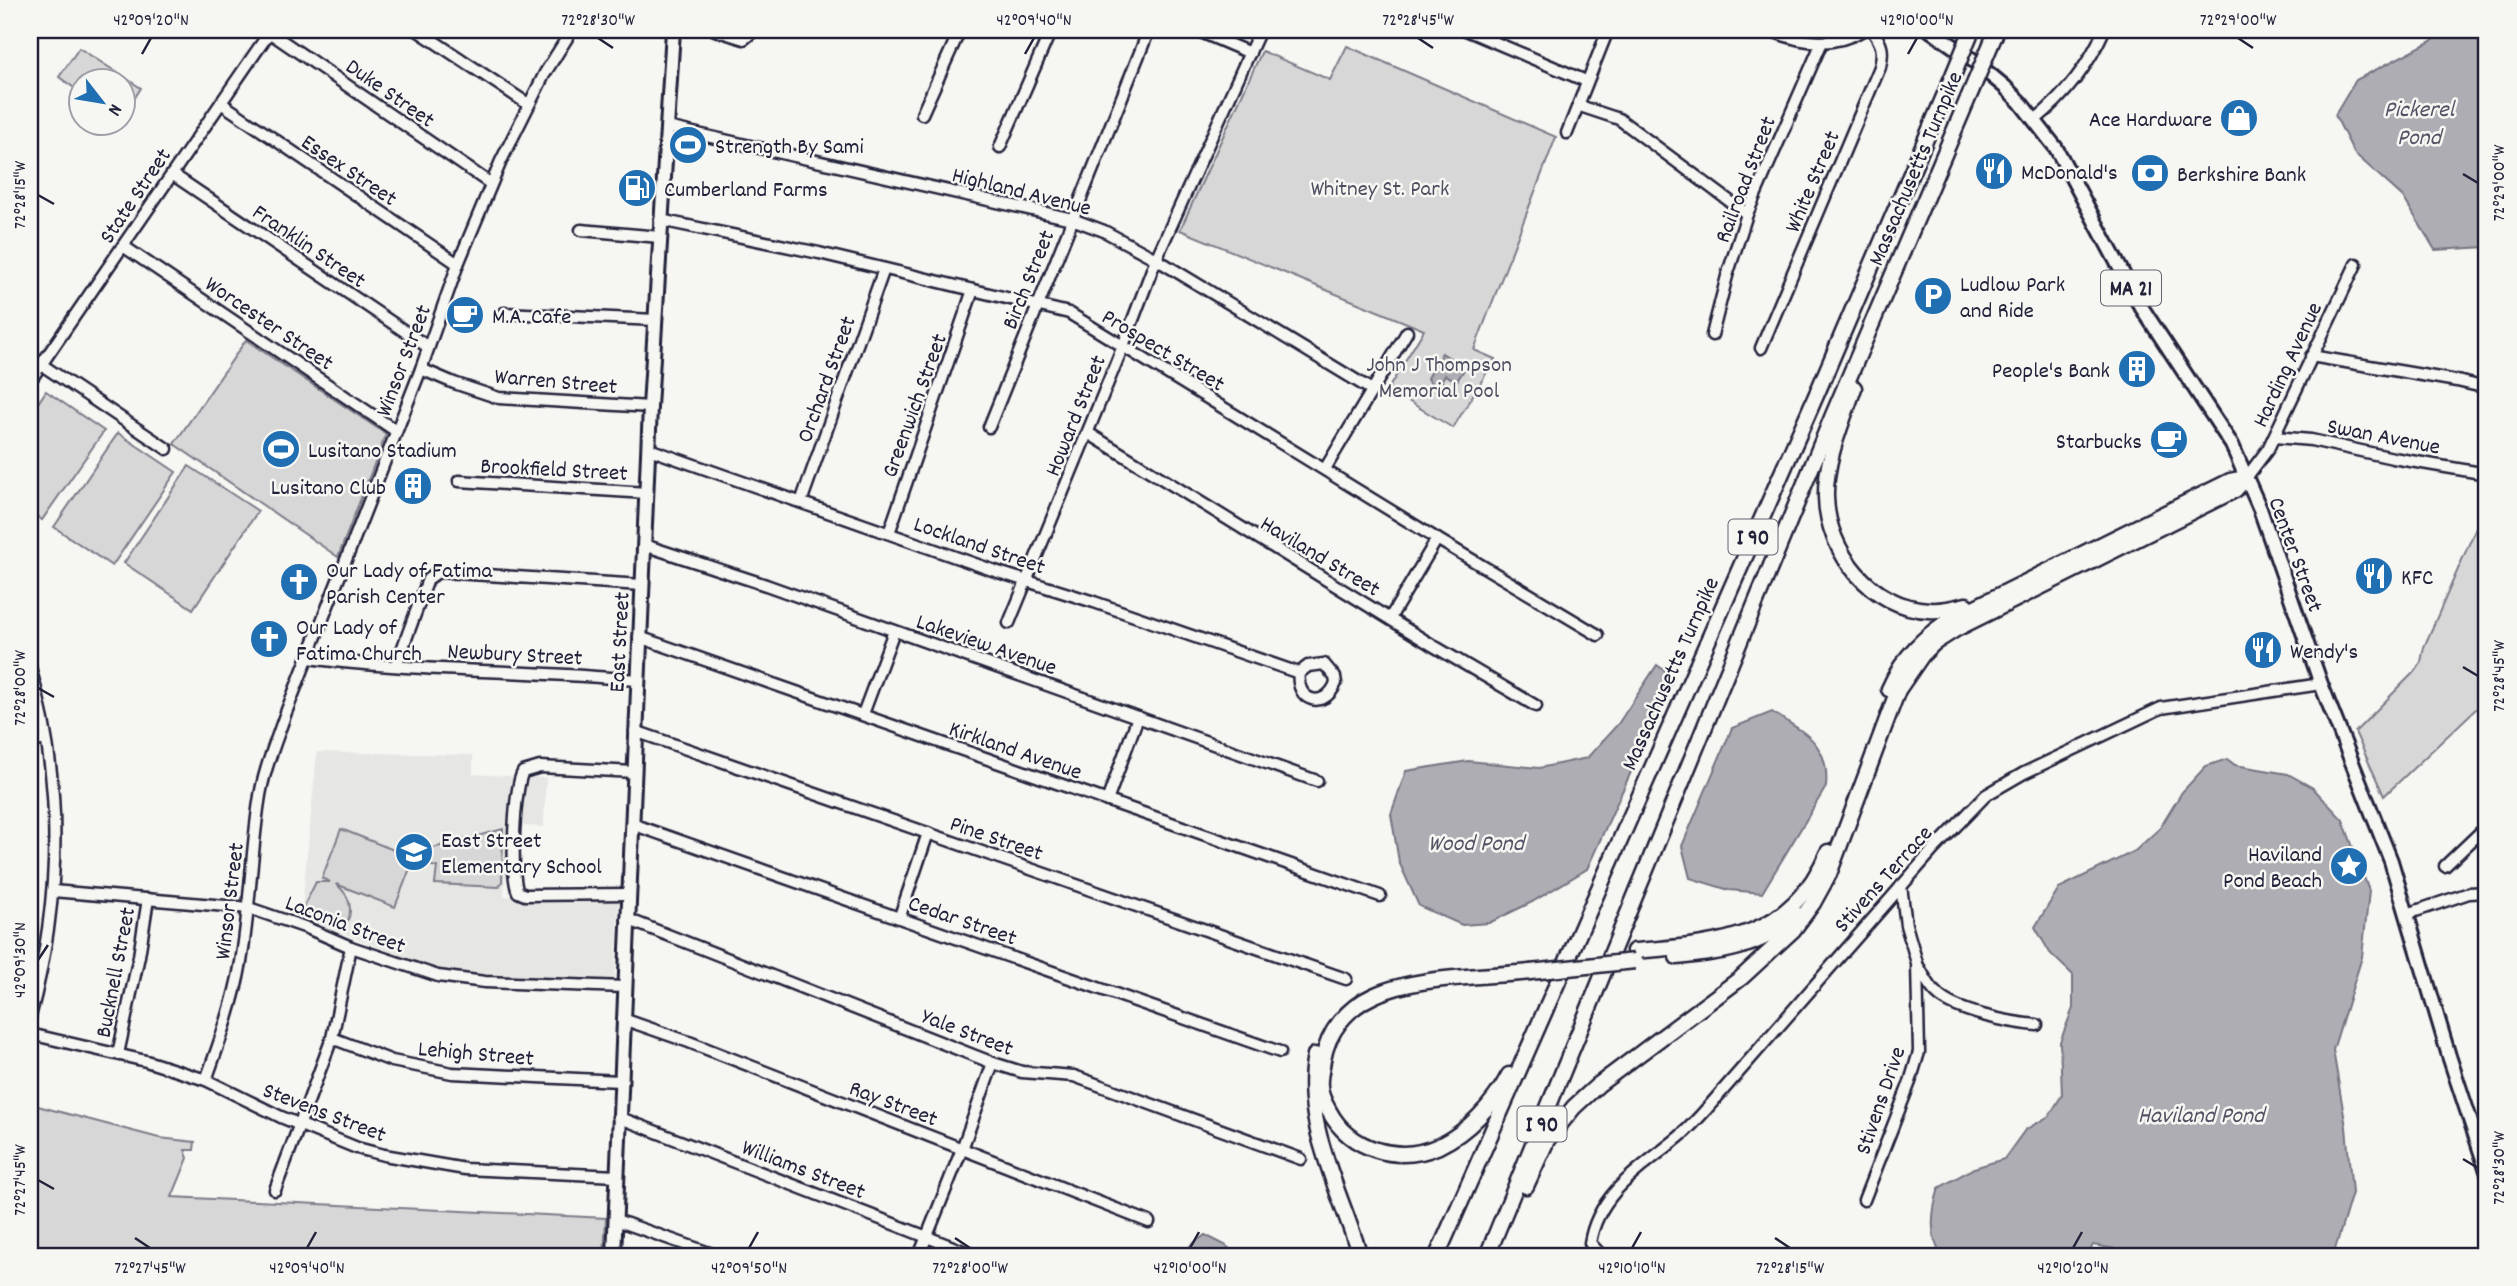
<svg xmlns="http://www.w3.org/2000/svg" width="2517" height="1286" viewBox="0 0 2517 1286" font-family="Dekko,sans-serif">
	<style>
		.built { fill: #e6e6e4 }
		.green { fill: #d7d7d7; stroke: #7c7c89; stroke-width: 2 }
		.water { fill: #adadb3; stroke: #757583; stroke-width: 2 }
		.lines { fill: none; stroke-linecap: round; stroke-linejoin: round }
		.minor-casing { stroke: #22223b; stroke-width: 15 }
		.major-casing { stroke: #22223b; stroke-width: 18 }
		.highway-casing { stroke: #22223b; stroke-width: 19 }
		.minor { stroke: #f6f6f2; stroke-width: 10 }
		.major { stroke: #f6f6f2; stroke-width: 12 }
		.highway { stroke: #f6f6f2; stroke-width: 14 }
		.highway-bridge-casing { stroke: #22223b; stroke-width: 19; stroke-linecap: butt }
		.highway-bridge { stroke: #f6f6f2; stroke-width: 14 }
		.ticks { fill: none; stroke: #22223b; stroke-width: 2.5 }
		.labels { text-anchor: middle; stroke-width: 5; stroke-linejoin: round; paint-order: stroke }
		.shield { fill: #f6f6f2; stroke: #626272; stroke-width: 2 }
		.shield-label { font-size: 21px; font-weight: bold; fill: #22223b }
		.street-label { font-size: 23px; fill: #22223b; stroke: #f6f6f2 }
		.poi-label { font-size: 23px; fill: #22223b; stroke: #f6f6f2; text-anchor: start }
		.park-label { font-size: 23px; fill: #4f4f62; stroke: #f6f6f2 }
		.water-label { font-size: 24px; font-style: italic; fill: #535365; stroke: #f6f6f2 }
		.neatline { fill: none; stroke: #22223b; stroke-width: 2.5 }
		.ticks-label { font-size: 18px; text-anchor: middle; fill: #22223b }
	</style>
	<rect width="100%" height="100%" fill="#f6f6f2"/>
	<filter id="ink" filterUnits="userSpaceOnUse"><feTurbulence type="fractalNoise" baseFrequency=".0143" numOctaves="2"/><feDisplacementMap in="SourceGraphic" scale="14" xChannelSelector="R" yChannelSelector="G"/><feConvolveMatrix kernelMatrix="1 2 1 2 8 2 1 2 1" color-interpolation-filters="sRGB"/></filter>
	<g filter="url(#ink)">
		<polygon class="built" points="317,752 473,755 473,774 546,778 544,827 521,826 519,878 505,877 504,896 619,901 615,979 533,980 476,976 433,968 301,917"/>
		<g class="green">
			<polygon points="1347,46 1556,137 1474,350 1495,359 1453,428 1388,389 1424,330 1180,230 1262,51 1330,80"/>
			<polygon points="79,48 141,88 123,116 122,80 80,80 80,92 59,77"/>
			<polygon points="246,340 386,434 338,557 174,444"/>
			<polygon points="46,391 104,431 42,520 30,511 30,415"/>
			<polygon points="118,433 176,472 112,566 54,527"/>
			<polygon points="189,466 258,511 193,609 124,563"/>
			<polygon points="2479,521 2487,525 2487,707 2480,705 2384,796 2355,732 2414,672 2421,662 2424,647"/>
			<path d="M341,829L414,858L395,907L336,884C350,895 355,911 344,928L325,922L305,912V904L316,882H330L322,878Z"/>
			<polygon points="503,829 502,882 499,887 435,884 437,867 428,865 429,849"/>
			<polygon points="30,1104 159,1138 195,1142 194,1150 185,1150 188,1158 172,1197 606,1218 604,1256 30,1256"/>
		</g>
		<g class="water">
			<polygon points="2452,30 2485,30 2487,32 2487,247 2435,250 2403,197 2354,153 2335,115 2356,80"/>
			<polygon points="1442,353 1465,368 1457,381 1445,375 1441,381 1449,387 1445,393 1431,384 1428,378"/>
			<polygon points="1657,665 1674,677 1587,869 1532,902 1489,923 1462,925 1419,906 1399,862 1391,814 1406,771 1468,761 1539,768 1587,758 1618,724"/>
			<path d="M1772,712C1805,733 1830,743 1826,787L1762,893L1729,890L1690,878L1682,846L1732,728Z"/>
			<path d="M2227,759L2235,765L2288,774L2313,788L2343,820L2369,891L2362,957L2333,1050L2346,1127L2352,1193L2333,1256H2119L2115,1249L2093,1245L2087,1256H1942C1928,1236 1932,1210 1939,1188L1974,1168L2004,1159L2025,1130L2049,1116L2062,1095L2060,1042L2073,1008V975L2050,953L2035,927L2059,888L2135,851L2160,828L2182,792L2206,766Z"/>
			<polygon points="1205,1235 1225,1245 1239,1256 1190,1256 1190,1246"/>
		</g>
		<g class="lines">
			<defs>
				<g id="minor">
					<polyline points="417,30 528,104"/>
					<polyline points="715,30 744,39 755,30"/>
					<polyline points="1196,30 1250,53"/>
					<polyline points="1466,30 1586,81"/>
					<path d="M1770,30C1800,43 1833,48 1863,30"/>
					<polyline points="269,32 491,184"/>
					<polyline points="221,103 458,264"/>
					<polyline points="1580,106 1619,119 1747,214"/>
					<polyline points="922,114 960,30"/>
					<path d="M2035,120C2066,95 2088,67 2104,30"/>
					<polyline points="667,127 1072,219 1104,231 1156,259 1372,390"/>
					<polyline points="1567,133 1608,30"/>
					<polyline points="1000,147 1051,30"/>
					<polyline points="172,174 428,347"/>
					<polyline points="660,220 819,253 1069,313 1437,539 1598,635"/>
					<polyline points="581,230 660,237"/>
					<polyline points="123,246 396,431"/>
					<polyline points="504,313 656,320"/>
					<polyline points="1712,335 1727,276 1747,214 1822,42"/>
					<path d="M1761,348L1880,67C1884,50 1882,44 1872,30"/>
					<polyline points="2311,356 2457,381 2487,388"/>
					<polyline points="42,365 167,449"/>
					<polyline points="421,369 454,383 499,398 650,407"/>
					<polyline points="30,381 271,30"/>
					<polyline points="989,427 1149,30"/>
					<polyline points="1088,433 1432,645 1536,706"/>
					<polyline points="2274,437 2311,440 2393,458 2487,474"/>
					<path d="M649,449L995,571L1094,602L1299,673C1295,701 1324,711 1336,683L1335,677L1324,664L1308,666L1299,673"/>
					<polyline points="1325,469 1407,332"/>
					<polyline points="2246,478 2268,449 2356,264"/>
					<polyline points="459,481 647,493"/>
					<polyline points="801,502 884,269"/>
					<polyline points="889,533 973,290"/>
					<polyline points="644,545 766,585 1317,781"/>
					<polyline points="1390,618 1437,539"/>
					<polyline points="1009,623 1123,346 1156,259 1260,30"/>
					<polyline points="639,637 1380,896"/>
					<path d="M308,658C417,672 527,670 637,680"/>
					<polyline points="396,666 428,579 438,572 642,585"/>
					<path d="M30,667C64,783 61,901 30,1017"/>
					<polyline points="863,714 894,631"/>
					<polyline points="635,731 1346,979"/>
					<polyline points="30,742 45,739"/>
					<polyline points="1107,801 1138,717"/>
					<polyline points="632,824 1280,1052"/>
					<polyline points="2445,866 2487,826"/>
					<polyline points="53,891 249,908 307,928 351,947 438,976 485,982 625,987"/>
					<path d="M628,894L525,895L518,892C510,876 514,787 523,772L540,767L634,772"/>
					<polyline points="2407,914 2469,893 2487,892"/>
					<polyline points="900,916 928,833"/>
					<polyline points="627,919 993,1063 1022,1072 1074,1076 1301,1159"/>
					<path d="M1918,966C1924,975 1929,987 1937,994C1955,1012 2012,1023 2037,1025"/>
					<polyline points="623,1019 689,1042 1149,1222"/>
					<polyline points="30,1034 146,1061 206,1080 281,1117 357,1148 384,1155 465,1169 617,1176"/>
					<polyline points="332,1038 392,1061 452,1073 620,1081"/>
					<polyline points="118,1054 139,956 148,899"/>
					<path d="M206,1080C220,1041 234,1003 241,962C250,909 251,855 259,802C263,772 275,744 285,715L421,369L458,264L501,161L545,73L572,30"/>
					<polyline points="618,1117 976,1256"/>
					<polyline points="275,1190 332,1038 351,947"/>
					<polyline points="1864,1200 1910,1082 1919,1052 1917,963 1906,925 1901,886"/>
					<polyline points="616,1220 718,1256"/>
					<polyline points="919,1256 962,1149 993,1063"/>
					<path d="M1602,1256L1590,1243C1598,1192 1643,1167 1679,1137C1693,1125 1705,1111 1717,1097L1933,850L1986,795L2024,773L2161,708L2321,684"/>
				</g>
				<g id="major">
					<polyline points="1930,30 1969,57 2005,87 2020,102 2056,148 2138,302 2232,445 2260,509 2321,684 2391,861 2449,1056 2487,1171"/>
					<polyline points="614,1256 650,407 673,30"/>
				</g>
				<g id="highway">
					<polyline points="1991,44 1997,30"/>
					<path d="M1854,388C1842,423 1825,460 1826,497C1827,552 1872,608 1929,610C1942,611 1954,608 1966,605"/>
					<path d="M1889,689C1903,657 1924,636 1953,618L2230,481L2246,478"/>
					<path d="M1634,951C1719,944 1790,941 1828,852"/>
					<path d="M1677,957C1725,952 1759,948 1797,915"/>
					<path d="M1315,1055C1301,1122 1341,1192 1360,1256"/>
					<path d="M1509,1075C1494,1104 1468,1132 1439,1146C1398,1164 1350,1150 1329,1111C1325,1104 1320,1094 1320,1086C1319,1078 1322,1068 1323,1060C1328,1031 1347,1008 1373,996C1415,976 1483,977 1530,972"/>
					<polyline points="1526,1186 1547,1140 1574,1107 1598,1085 1741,978 1793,930 1813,903 1829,874 1898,690 1922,655 1934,643 1956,629 2235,490 2246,478"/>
					<polyline points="1437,1256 1818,391 1954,73"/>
					<polyline points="1487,1256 1833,415 1975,82"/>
				</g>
			</defs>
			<use href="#minor" class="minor-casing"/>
			<use href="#major" class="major-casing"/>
			<use href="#highway" class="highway-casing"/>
			<use href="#minor" class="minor"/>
			<use href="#major" class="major"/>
			<use href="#highway" class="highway"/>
			<defs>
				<g id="highway-bridge">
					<polyline points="1954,73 1971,32"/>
					<polyline points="1975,82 1991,44"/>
					<polyline points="1530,972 1635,961"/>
				</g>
			</defs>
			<use href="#highway-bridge" class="highway-bridge-casing"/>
			<use href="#highway-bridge" class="highway-bridge"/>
		</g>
	</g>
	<path class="ticks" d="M598,38L613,48M1418,38L1433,48M2238,38L2253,48M142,54L151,38M1025,54L1034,38M1908,54L1917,38M2463,174L2478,183M38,195L54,204M2463,667L2478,676M38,688L54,697M38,960L48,945M2463,1159L2478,1168M38,1180L54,1189M135,1238L150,1248M955,1238L970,1248M1775,1238L1790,1248M307,1248L316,1232M749,1248L758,1232M1190,1248L1199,1232M1632,1248L1641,1232M2073,1248L2082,1232"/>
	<defs>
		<symbol id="shop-disc" viewBox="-11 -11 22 22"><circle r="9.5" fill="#1f6fb2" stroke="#f6f6f2"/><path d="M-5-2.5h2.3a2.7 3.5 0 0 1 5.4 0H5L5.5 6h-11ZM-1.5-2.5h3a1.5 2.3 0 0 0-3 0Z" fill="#fff"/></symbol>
		<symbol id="stadium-disc" viewBox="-11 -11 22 22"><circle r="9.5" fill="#1f6fb2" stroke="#f6f6f2"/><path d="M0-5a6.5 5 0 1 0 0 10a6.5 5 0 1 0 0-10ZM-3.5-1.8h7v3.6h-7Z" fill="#fff"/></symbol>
		<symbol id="restaurant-disc" viewBox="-11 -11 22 22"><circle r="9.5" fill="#1f6fb2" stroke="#f6f6f2"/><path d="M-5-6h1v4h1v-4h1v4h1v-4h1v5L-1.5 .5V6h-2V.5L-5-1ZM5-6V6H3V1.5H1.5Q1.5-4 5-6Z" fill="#fff"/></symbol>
		<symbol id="bank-disc" viewBox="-11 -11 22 22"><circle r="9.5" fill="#1f6fb2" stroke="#f6f6f2"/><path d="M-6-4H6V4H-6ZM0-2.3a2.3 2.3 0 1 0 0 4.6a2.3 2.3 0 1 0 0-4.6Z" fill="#fff"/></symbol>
		<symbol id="fuel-disc" viewBox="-11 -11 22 22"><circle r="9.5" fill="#1f6fb2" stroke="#f6f6f2"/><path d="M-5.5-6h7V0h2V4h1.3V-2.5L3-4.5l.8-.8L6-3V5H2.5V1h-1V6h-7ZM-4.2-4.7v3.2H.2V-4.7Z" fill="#fff"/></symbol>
		<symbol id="parking-disc" viewBox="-11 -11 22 22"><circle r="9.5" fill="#1f6fb2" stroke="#f6f6f2"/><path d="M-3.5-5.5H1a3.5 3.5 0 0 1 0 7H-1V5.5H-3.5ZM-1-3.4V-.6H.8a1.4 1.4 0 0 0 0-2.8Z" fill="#fff"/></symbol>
		<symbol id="cafe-disc" viewBox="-11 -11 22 22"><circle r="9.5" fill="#1f6fb2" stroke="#f6f6f2"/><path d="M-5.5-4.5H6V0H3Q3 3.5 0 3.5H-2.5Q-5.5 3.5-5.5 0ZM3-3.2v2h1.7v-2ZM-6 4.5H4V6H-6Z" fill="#fff"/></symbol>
		<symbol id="building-disc" viewBox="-11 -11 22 22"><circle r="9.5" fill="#1f6fb2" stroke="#f6f6f2"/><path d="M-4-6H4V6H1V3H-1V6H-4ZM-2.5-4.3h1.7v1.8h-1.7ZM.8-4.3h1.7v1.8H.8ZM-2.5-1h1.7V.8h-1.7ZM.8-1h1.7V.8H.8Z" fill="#fff"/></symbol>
		<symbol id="church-disc" viewBox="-11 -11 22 22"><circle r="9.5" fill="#1f6fb2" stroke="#f6f6f2"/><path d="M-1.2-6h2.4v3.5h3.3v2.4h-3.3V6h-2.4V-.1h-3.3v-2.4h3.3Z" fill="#fff"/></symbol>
		<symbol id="school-disc" viewBox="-11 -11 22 22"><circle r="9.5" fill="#1f6fb2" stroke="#f6f6f2"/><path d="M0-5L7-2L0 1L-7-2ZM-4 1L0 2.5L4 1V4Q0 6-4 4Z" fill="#fff"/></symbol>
		<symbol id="sight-disc" viewBox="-11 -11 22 22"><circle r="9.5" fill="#1f6fb2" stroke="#f6f6f2"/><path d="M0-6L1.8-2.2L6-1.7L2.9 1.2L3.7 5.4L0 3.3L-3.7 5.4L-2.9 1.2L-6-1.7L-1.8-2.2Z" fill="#fff"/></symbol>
	</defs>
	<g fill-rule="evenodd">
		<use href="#shop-disc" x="2217" y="96" width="44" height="44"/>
		<use href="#stadium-disc" x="666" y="123" width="44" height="44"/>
		<use href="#restaurant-disc" x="1972" y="149" width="44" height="44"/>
		<use href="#bank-disc" x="2128" y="151" width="44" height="44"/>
		<use href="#fuel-disc" x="615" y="166" width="44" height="44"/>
		<use href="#parking-disc" x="1911" y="274" width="44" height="44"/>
		<use href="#cafe-disc" x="443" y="293" width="44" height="44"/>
		<use href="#building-disc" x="2115" y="347" width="44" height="44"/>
		<use href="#cafe-disc" x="2147" y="418" width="44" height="44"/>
		<use href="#stadium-disc" x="259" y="427" width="44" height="44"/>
		<use href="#building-disc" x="391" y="464" width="44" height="44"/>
		<use href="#restaurant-disc" x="2352" y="554" width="44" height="44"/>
		<use href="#church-disc" x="277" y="560" width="44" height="44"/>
		<use href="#church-disc" x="247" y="617" width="44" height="44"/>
		<use href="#restaurant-disc" x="2241" y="628" width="44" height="44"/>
		<use href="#school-disc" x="392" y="830" width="44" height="44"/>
		<use href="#sight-disc" x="2327" y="844" width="44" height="44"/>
	</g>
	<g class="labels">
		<g class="shield">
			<rect x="2101" y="270.5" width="60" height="35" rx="5"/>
			<rect x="1728.5" y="519.5" width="49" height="35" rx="5"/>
			<rect x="1517.5" y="1106.5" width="49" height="35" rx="5"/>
		</g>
		<g class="shield-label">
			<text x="2131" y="295">MA 21</text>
			<text x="1753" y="544">I 90</text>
			<text x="1542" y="1131">I 90</text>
		</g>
		<g class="street-label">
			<text transform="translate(391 92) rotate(35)" y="8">Duke Street</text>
			<text transform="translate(1914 168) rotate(-67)" y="8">Massachusetts Turnpike</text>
			<text transform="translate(350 169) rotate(34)" y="8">Essex Street</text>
			<text transform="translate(1744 179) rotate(-69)" y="8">Railroad Street</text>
			<text transform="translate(1811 181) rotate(-67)" y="8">White Street</text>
			<text transform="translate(1022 190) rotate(14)" y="8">Highland Avenue</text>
			<text transform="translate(134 195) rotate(-56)" y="8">State Street</text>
			<text transform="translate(310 245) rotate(34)" y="8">Franklin Street</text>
			<text transform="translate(1027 279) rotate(-68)" y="8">Birch Street</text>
			<text transform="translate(270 322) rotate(34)" y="8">Worcester Street</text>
			<text transform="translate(1164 349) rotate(31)" y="8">Prospect Street</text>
			<text transform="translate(402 360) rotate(-69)" y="8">Winsor Street</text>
			<text transform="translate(2286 364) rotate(-65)" y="8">Harding Avenue</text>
			<text transform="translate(825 379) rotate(-70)" y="8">Orchard Street</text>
			<text transform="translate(556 380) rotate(5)" y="8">Warren Street</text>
			<text transform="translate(913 405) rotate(-70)" y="8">Greenwich Street</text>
			<text transform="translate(1074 415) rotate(-68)" y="8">Howard Street</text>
			<text transform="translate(2384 435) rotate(11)" y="8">Swan Avenue</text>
			<text transform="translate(554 468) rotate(3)" y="8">Brookfield Street</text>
			<text transform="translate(980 544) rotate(19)" y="8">Lockland Street</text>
			<text transform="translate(2297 554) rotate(70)" y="8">Center Street</text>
			<text transform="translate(1321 555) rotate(31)" y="8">Haviland Street</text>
			<text transform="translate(618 642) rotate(-87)" y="8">East Street</text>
			<text transform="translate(987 643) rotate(19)" y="8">Lakeview Avenue</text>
			<text transform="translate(515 653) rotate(3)" y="8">Newbury Street</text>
			<text transform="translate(1669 673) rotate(-66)" y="8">Massachusetts Turnpike</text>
			<text transform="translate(1016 749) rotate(19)" y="8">Kirkland Avenue</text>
			<text transform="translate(997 837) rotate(19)" y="8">Pine Street</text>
			<text transform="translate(1882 878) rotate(-48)" y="8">Stivens Terrace</text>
			<text transform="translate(228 901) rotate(-83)" y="8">Winsor Street</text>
			<text transform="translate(963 919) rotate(19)" y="8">Cedar Street</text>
			<text transform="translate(346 923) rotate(21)" y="8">Laconia Street</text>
			<text transform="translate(114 972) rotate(-79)" y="8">Bucknell Street</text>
			<text transform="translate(968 1031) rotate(21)" y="8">Yale Street</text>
			<text transform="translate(476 1052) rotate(5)" y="8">Lehigh Street</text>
			<text transform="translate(1879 1100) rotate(-71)" y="8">Stivens Drive</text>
			<text transform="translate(894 1102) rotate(21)" y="8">Ray Street</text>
			<text transform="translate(325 1111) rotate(21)" y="8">Stevens Street</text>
			<text transform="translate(804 1168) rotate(21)" y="8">Williams Street</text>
		</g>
		<g class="poi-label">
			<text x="2212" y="126" text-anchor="end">Ace Hardware</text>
			<text x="715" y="153">Strength By Sami</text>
			<text x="2021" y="179">McDonald's</text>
			<text x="2177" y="181">Berkshire Bank</text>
			<text x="664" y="196">Cumberland Farms</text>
			<text x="1960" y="291">Ludlow Park<tspan x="1960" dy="26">and Ride</tspan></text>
			<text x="492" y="323">M.A. Cafe</text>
			<text x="2110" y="377" text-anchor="end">People's Bank</text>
			<text x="2142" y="448" text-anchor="end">Starbucks</text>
			<text x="308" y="457">Lusitano Stadium</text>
			<text x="386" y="494" text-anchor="end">Lusitano Club</text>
			<text x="326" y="577">Our Lady of Fatima<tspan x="326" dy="26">Parish Center</tspan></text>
			<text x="2401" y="584">KFC</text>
			<text x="296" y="634">Our Lady of<tspan x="296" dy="26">Fatima Church</tspan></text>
			<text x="2290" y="658">Wendy's</text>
			<text x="441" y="847">East Street<tspan x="441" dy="26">Elementary School</tspan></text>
			<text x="2322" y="861" text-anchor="end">Haviland<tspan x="2322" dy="26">Pond Beach</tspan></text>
		</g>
		<g class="park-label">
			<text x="1380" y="195">Whitney St. Park</text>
			<text x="1439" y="371">John J Thompson<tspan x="1439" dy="26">Memorial Pool</tspan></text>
		</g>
		<g class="water-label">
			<text x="2419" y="116">Pickerel<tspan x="2419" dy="28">Pond</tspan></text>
			<text x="1476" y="850">Wood Pond</text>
			<text x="2201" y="1122">Haviland Pond</text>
		</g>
	</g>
	<rect width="2517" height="1286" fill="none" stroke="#f6f6f2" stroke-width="77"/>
	<g transform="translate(102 102) rotate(121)"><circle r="33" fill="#f6f6f2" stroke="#a1a1a9" stroke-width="2"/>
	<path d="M0-5L12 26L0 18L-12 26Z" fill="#1f6fb2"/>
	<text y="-10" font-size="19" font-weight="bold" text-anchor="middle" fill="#22223b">N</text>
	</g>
	<rect x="38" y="38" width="2440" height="1210" class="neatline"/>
	<g class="ticks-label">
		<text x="151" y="25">42°09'20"N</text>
		<text x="598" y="25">72°28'30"W</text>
		<text x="1034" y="25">42°09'40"N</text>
		<text x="1418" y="25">72°28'45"W</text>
		<text x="1917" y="25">42°10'00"N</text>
		<text x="2238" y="25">72°29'00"W</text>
		<text transform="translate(2498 183) rotate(-90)" y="6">72°29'00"W</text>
		<text transform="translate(19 195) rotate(-90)" y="6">72°28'15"W</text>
		<text transform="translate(2498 676) rotate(-90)" y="6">72°28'45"W</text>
		<text transform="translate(19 688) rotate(-90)" y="6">72°28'00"W</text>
		<text transform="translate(19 960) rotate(-90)" y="6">42°09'30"N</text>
		<text transform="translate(2498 1168) rotate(-90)" y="6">72°28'30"W</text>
		<text transform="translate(19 1180) rotate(-90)" y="6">72°27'45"W</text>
		<text x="150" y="1273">72°27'45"W</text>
		<text x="307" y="1273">42°09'40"N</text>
		<text x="749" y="1273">42°09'50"N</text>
		<text x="970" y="1273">72°28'00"W</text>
		<text x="1190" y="1273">42°10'00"N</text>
		<text x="1632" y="1273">42°10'10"N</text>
		<text x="1790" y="1273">72°28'15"W</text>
		<text x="2073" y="1273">42°10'20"N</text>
	</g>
</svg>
